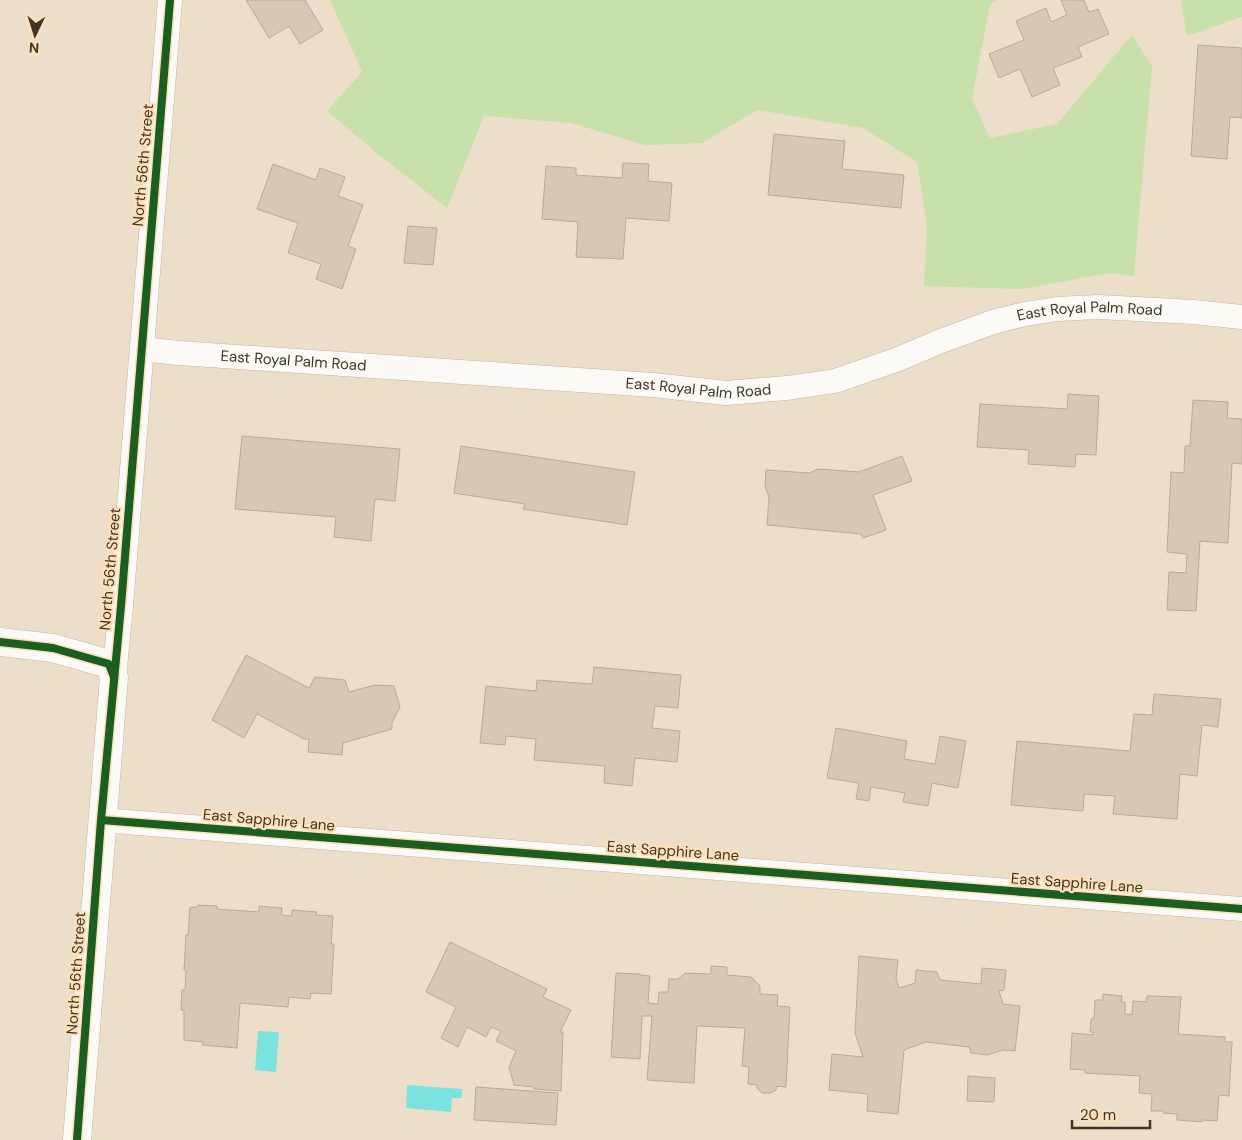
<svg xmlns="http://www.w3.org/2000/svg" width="1242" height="1140" viewBox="0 0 1242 1140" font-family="'DM Sans',sans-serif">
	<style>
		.green { fill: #c8e0a9 }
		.water { fill: #7be2dd }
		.building { fill: #d7c7b7; stroke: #b9a999 }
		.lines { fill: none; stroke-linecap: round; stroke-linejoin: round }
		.street-casing { stroke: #c3b6a4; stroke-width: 25 }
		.secondary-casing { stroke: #c3b6a4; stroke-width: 29 }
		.street { stroke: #fcfaf7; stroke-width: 24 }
		.secondary { stroke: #fcfaf7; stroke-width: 28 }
		.cycleway-casing { stroke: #fce0ba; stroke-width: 11 }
		.cycleway { stroke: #1b5e20; stroke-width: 8 }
		.labels { text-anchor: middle; stroke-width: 4.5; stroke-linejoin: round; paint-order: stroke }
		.street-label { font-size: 15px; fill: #433522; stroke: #fce0ba }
	</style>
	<rect width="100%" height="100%" fill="#eddec9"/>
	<g class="green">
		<polygon points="330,0 997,0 990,5 972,99 990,138 1057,124 1132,35 1152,66 1134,276 1111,273 1021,289 924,286 927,225 917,162 863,128 757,110 702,143 645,145 571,123 484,116 447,208 379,155 327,111 362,72"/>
		<polygon points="1181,0 1242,0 1242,17 1187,36"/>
	</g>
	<g class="water">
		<polygon points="258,1031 279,1032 276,1072 255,1070"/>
		<polygon points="407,1085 462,1089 462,1098 452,1098 451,1112 406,1108"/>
	</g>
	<g class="building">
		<polygon points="246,0 305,0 323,30 300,44 289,26 269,38"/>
		<polygon points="1061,0 1084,0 1089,12 1098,9 1109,34 1078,47 1082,57 1053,68 1060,85 1032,97 1020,69 999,78 989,54 1024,40 1016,21 1046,8 1051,22 1067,15"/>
		<polygon points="1198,45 1242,48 1242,118 1230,117 1227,159 1191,156"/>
		<polygon points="774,134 845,141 842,169 904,175 901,208 768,195"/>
		<polygon points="623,163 649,164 648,181 672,183 669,221 626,218 623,259 576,257 578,222 542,219 546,166 576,168 576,175 622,178"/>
		<polygon points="273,164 316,180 320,168 345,177 338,196 363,205 348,246 356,249 342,289 316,279 321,264 288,253 298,223 257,209"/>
		<polygon points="408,226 437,228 433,265 404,263"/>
		<polygon points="1068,394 1099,396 1096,455 1076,454 1075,467 1028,464 1029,450 977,447 980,404 1067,409"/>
		<polygon points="1193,400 1228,402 1227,418 1242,419 1242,464 1232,463 1228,543 1200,541 1196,611 1167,610 1169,572 1186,573 1187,554 1167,552 1171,472 1184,473 1185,446 1190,446"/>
		<polygon points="242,436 400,449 395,501 375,499 371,541 334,537 336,517 235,509"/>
		<polygon points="461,446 635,472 627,525 523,509 525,504 454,493"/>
		<polygon points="902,456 912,481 873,495 886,530 863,538 861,534 767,525 769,497 765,486 766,470 809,473 818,469 859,472"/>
		<polygon points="246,655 309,688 315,677 345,680 349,692 375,685 394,686 400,707 392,723 392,729 343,743 342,755 308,752 309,739 304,739 257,714 244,738 212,720"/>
		<polygon points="594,667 681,675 678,708 655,706 652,728 680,731 677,762 635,758 632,786 604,783 605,766 534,760 536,739 506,736 505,745 480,743 486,686 536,691 537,680 592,684"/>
		<polygon points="1154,694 1221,699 1218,727 1202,725 1197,776 1180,774 1177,819 1113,814 1115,796 1084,794 1083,811 1011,805 1017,741 1130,751 1134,714 1152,715"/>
		<polygon points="836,728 907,741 904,759 935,764 940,736 966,741 958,788 932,783 928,806 903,802 905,793 871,787 869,801 856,799 859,783 827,778"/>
		<polygon points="198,905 217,906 217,909 259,912 259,906 282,908 281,915 292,916 292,910 317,912 316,915 333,916 331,944 334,944 331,994 311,993 310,999 289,997 288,1007 240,1003 237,1048 202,1045 203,1042 184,1040 184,1010 181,1010 182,990 185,990 186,971 184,970 186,935 188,935 190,907 198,907"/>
		<polygon points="450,942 547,989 543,997 571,1010 560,1032 563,1032 561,1091 534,1089 534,1087 514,1085 509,1067 516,1051 496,1041 501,1031 491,1027 486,1037 467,1027 458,1047 441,1038 456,1007 426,992"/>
		<polygon points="859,956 898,960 896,979 899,988 915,983 916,970 937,972 940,980 981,984 982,968 1006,970 1004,990 999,991 1003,1004 1020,1006 1015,1051 1003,1050 987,1055 971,1053 969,1047 926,1042 904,1050 898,1114 867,1111 868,1094 829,1090 832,1054 863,1057 855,1033"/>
		<polygon points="711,966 727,967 727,975 751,977 760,986 760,994 778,995 777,1006 790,1007 786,1087 777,1086 776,1090 771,1093 762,1093 757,1088 757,1085 748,1084 749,1067 742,1066 745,1028 697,1026 694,1083 647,1080 652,1016 642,1016 640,1059 611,1057 616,973 640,974 640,975 650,976 648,1003 658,1004 659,992 668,992 669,979 678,979 685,973 711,974"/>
		<polygon points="1103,994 1122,996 1121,1002 1125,1002 1125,1014 1132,1015 1133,1001 1146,1002 1147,996 1181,997 1178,1034 1225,1037 1225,1042 1232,1042 1229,1096 1219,1095 1217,1121 1202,1120 1202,1122 1177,1120 1177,1114 1163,1113 1164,1111 1151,1111 1152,1094 1139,1093 1140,1076 1085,1073 1085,1070 1070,1069 1072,1033 1093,1035 1093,1032 1090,1032 1091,1019 1094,1019 1095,1000 1103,1000"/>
		<polygon points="968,1076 995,1078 994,1102 967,1101"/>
		<polygon points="476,1087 558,1093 556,1125 474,1120"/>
	</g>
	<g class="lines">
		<defs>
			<g id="street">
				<path id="s1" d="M142,349L179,353L653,385L726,393L787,388L835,381L896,360L941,341L993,322L1025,314L1057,309L1098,307L1194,312L1242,317"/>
				<polyline points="114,677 121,606 170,0"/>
				<polyline points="101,820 1242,909"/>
			</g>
			<polyline id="secondary" points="0,642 53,648 109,664 114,677 77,1140"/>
		</defs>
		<use href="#street" class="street-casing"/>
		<use href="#secondary" class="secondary-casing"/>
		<use href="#street" class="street"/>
		<use href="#secondary" class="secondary"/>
		<defs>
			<g id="cycleway">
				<polyline points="0,642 53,648 109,664 114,677"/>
				<polyline points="101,820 1242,909"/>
				<polyline points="77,1140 101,820 121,606 170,0"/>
			</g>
		</defs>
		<use href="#cycleway" class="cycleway-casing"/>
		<use href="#cycleway" class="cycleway"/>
	</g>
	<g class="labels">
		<g class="street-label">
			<text transform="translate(143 165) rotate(-85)" y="5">North 56th Street</text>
			<text dy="5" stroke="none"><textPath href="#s1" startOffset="962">East Royal Palm Road</textPath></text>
			<text dy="5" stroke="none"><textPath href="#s1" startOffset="152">East Royal Palm Road</textPath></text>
			<text dy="5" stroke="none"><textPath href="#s1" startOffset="558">East Royal Palm Road</textPath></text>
			<text transform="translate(110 569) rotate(-85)" y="5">North 56th Street</text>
			<text transform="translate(269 820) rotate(5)" y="5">East Sapphire Lane</text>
			<text transform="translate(673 851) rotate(4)" y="5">East Sapphire Lane</text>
			<text transform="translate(1077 883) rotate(4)" y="5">East Sapphire Lane</text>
			<text transform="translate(76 973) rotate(-86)" y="5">North 56th Street</text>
		</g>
	</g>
	<g transform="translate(35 35) rotate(184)" stroke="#fce0ba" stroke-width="4" paint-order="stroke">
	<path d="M0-4L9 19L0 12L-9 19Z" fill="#433522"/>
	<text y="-8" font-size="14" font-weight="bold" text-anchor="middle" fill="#433522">N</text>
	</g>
	<path d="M1072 1120v8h78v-8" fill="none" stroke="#433522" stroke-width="2.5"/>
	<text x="1080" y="1120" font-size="15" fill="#433522" stroke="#fce0ba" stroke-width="4" paint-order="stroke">20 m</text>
</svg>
